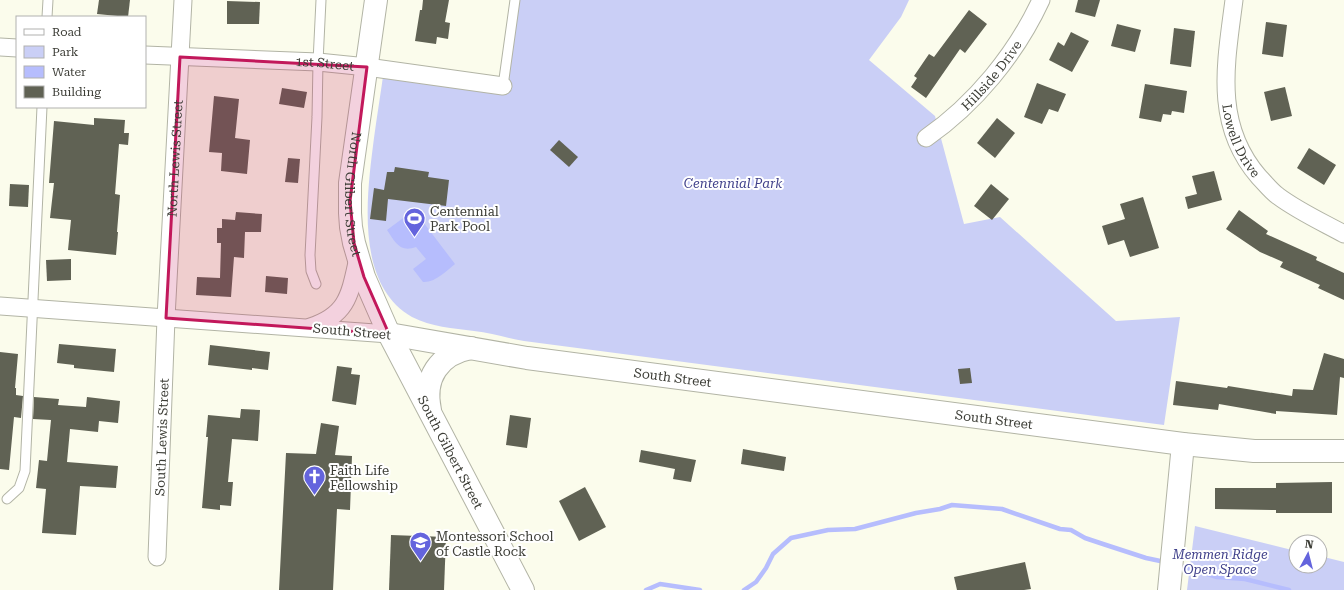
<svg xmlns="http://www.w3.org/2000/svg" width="1344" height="590" viewBox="0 0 1344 590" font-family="'Roboto Serif',serif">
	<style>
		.green { fill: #cacff6 }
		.water { fill: #b6bdfd }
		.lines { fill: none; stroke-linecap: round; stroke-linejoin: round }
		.stream { stroke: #b6bdfd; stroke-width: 4.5 }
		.building { fill: #606254 }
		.lane-casing { stroke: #b2b4a5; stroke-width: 11 }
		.street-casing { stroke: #b2b4a5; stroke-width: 19 }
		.secondary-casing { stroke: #b2b4a5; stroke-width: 24 }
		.lane { stroke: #fff; stroke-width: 9 }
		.street { stroke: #fff; stroke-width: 17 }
		.secondary { stroke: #fff; stroke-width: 22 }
		.marked { fill: #c2185b; fill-opacity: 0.2; stroke: #c2185b; stroke-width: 3; stroke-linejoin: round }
		.labels { text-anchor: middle; stroke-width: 4; stroke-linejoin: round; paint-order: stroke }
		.street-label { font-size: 13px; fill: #3c3d36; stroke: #fff }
		.park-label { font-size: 13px; font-style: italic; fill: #40418b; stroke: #fff }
		.poi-label { font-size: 13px; fill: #3c3d36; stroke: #fff; text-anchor: start }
	</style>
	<rect width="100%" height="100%" fill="#fbfcec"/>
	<g class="green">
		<path d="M515,0H909L901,17L869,60L935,116L964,224L1000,217L1116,321L1180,317L1164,425L524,341C507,338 491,333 474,331C453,328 431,327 412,317C354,284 367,193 374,138C377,115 381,92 384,69L503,86Z"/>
		<polygon points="1195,526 1296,551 1296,566 1320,566 1320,556 1344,562 1344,590 1187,590"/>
	</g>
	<path class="water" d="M414,210L455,264C446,271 435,283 423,282L413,269L426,259L416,247C400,253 395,242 387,230Z"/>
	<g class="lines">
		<g class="stream">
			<polyline points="1178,565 1217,577 1245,579 1289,590"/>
			<polyline points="646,590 660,584 700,590"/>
			<polyline points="744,590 756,582 766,568 773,554 791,538 828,530 855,529 916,513 940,509 952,505 1002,509 1060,529 1071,530 1085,538 1103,544 1146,558 1165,562"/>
		</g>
	</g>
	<g class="building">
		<polygon points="99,0 130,0 128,17 97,14"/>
		<polygon points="423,0 449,0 445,22 450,23 448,39 437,37 436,44 415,41 420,10 422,10"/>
		<polygon points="1078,0 1100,0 1095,17 1075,12"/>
		<polygon points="227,1 260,2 259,24 227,24"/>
		<polygon points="969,10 987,24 965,53 960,49 926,98 911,87 917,78 914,76 929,54 934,57"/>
		<polygon points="1266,22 1287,25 1283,57 1262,54"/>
		<polygon points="1117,24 1141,30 1135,52 1111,46"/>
		<polygon points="1174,28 1195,31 1191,67 1170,64"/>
		<polygon points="1071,32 1089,41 1072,72 1049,60 1058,42 1064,46"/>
		<polygon points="1037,83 1066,94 1058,112 1049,109 1042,124 1024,117"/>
		<polygon points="1145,84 1187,91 1184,113 1172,111 1171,115 1163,114 1161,122 1139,118"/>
		<polygon points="1285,87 1292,116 1271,121 1264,92"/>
		<polygon points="282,88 307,92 304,108 279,104"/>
		<polygon points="214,96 239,99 235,138 250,140 247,174 221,171 222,153 209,152"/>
		<polygon points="94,118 125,120 124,133 129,133 128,145 119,144 115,194 120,195 117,232 118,232 116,255 68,250 71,220 50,218 54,183 49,183 54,121 94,125"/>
		<polygon points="997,118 1015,133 995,158 977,143"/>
		<polygon points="559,140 578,157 569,167 550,150"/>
		<polygon points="1309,148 1336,165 1324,185 1297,168"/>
		<polygon points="288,158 300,159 298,183 285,182"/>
		<polygon points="395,167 429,172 428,177 449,180 446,206 388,199 386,221 370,219 374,188 384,190 387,172 394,172"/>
		<polygon points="1214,171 1222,200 1188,209 1185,197 1197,194 1192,176"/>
		<polygon points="10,184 29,185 28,207 9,206"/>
		<polygon points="991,184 1009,199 992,220 974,206"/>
		<polygon points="1143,197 1159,248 1130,257 1124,240 1108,245 1102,226 1125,219 1120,204"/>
		<polygon points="1239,210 1268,231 1266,234 1317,257 1316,260 1344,273 1344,300 1318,288 1320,285 1280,267 1283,262 1260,252 1226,229"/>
		<polygon points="236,212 262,214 261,232 245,232 244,258 234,257 231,297 196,295 197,277 220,278 221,243 217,243 217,228 222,228 222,219 235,220"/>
		<polygon points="71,259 71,280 47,281 46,260"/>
		<polygon points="266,276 288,278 287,294 265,292"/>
		<polygon points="59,344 116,349 114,372 74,368 74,365 57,363"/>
		<polygon points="210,345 270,352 268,370 252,368 252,370 208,365"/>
		<polygon points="0,352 18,354 15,388 16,388 16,395 23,396 21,418 14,417 9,470 0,469"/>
		<polygon points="1324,353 1344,359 1344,378 1340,377 1337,415 1276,411 1276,414 1219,404 1218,410 1173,405 1176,381 1227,388 1228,386 1292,396 1293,389 1313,390"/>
		<polygon points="337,366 352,368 351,374 360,375 356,405 332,401"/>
		<polygon points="970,368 972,383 960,384 958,369"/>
		<polygon points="34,397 59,399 58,405 86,407 87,397 120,401 118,423 99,421 98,432 70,429 67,462 118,466 116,488 80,486 76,535 42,533 46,489 36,488 39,460 47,461 51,420 33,419"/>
		<polygon points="241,409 260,410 258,441 232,439 228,482 233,482 231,506 220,505 220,510 202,508 208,437 206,437 208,415 240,418"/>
		<polygon points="510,415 531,418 527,448 506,445"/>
		<polygon points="321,423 339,426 335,455 352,456 350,510 337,509 333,590 279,590 286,453 316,454"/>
		<polygon points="743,449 786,457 784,471 741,464"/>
		<polygon points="641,450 696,460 691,482 673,479 675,469 639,462"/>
		<polygon points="1332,482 1332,513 1276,513 1276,510 1215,509 1215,488 1276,488 1276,483"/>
		<polygon points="585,487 606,527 579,541 559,501"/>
		<polygon points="391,535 446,537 444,590 389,590"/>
		<polygon points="1025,562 1031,589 1024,590 957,590 954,577"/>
	</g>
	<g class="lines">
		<defs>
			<g id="lane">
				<polyline points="47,17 48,0"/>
				<polyline points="503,86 515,0"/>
				<polyline points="316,284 311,271 310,255 317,117 318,62 321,0"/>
				<polyline points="7,499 19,488 25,471 42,107"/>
			</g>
			<g id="street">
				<path id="s1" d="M1234,0C1226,63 1213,124 1259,177C1265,183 1271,191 1278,196C1298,211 1322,222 1344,234"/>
				<polyline points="0,47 17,48"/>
				<path id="s2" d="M145,55L318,62L367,67L503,86"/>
				<path id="s3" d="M926,138C975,104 1016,54 1041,0"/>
				<polyline points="0,306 389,334"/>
				<path d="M310,327C348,315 350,294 358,258"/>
				<path id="s4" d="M157,557L166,318L183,0"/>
			</g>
			<g id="secondary">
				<path id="s5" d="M376,0L350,183V213L351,227L354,243L364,277L389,334L523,590"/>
				<path id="s6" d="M389,334L527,358L1183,444L1254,451H1344"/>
				<path d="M430,410C423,378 439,354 471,348"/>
				<polyline points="1169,590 1183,444"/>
			</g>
		</defs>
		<use href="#lane" class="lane-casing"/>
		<use href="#street" class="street-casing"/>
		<use href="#secondary" class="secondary-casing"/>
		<use href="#lane" class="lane"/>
		<use href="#street" class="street"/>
		<use href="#secondary" class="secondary"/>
	</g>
	<path class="marked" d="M180,57L367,67L350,201L354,243L364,277L389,334L166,318Z"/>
	<defs>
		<symbol id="stadium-pin" viewBox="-11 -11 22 30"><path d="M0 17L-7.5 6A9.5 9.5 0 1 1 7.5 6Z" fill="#6464dd" stroke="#fff"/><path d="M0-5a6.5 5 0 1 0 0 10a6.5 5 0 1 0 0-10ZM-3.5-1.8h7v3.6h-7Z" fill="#fff"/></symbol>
		<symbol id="church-pin" viewBox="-11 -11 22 30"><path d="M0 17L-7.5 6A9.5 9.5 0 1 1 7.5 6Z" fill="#6464dd" stroke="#fff"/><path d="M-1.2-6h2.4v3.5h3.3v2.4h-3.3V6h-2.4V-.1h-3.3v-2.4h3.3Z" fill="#fff"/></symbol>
		<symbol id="school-pin" viewBox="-11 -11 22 30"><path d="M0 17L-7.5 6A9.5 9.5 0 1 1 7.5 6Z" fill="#6464dd" stroke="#fff"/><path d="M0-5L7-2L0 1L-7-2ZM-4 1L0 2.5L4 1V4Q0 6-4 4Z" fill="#fff"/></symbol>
	</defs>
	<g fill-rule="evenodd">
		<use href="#stadium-pin" x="402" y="206" width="25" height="34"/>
		<use href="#church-pin" x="302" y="464" width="25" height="34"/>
		<use href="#school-pin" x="408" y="530" width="25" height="34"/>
	</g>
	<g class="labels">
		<g class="street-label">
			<text dy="5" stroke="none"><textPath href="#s2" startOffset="180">1st Street</textPath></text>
			<text dy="5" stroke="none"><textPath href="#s3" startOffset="91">Hillside Drive</textPath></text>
			<text dy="5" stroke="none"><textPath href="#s1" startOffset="144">Lowell Drive</textPath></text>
			<text dy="5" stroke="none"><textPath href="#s4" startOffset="399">North Lewis Street</textPath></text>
			<text dy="5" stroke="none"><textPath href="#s5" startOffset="196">North Gilbert Street</textPath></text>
			<text transform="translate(352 331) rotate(5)" y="5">South Street</text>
			<text dy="5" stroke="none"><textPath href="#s6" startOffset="287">South Street</textPath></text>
			<text dy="5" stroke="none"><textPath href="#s6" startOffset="611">South Street</textPath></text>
			<text dy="5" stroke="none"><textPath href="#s4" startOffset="120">South Lewis Street</textPath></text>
			<text dy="5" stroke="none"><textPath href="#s5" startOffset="476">South Gilbert Street</textPath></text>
		</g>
		<g class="park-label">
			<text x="733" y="188">Centennial Park</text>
			<text x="1220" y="559">Memmen Ridge<tspan x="1220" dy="15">Open Space</tspan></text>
		</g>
		<g class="poi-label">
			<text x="430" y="216">Centennial<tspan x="430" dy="15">Park Pool</tspan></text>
			<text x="330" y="475">Faith Life<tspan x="330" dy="15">Fellowship</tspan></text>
			<text x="436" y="541">Montessori School<tspan x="436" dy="15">of Castle Rock</tspan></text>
		</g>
	</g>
	<rect x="16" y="16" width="130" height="92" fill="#ffffff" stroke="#b1b1af"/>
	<rect x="24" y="29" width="20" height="6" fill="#ffffff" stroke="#b1b1af"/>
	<text x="52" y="36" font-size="12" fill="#3c3d36">Road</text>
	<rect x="24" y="46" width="20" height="12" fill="#cacff6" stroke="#b1b1af"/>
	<text x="52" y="56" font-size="12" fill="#3c3d36">Park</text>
	<rect x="24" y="66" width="20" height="12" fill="#b6bdfd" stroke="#b1b1af"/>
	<text x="52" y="76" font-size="12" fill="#3c3d36">Water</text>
	<rect x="24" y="86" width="20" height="12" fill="#606254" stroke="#b1b1af"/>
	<text x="52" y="96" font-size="12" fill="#3c3d36">Building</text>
	<g transform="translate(1308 554) rotate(7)"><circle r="19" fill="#ffffff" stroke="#b1b1af"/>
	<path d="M0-3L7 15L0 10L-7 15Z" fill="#6464dd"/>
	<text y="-6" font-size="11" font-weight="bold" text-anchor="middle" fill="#3c3d36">N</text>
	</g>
</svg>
